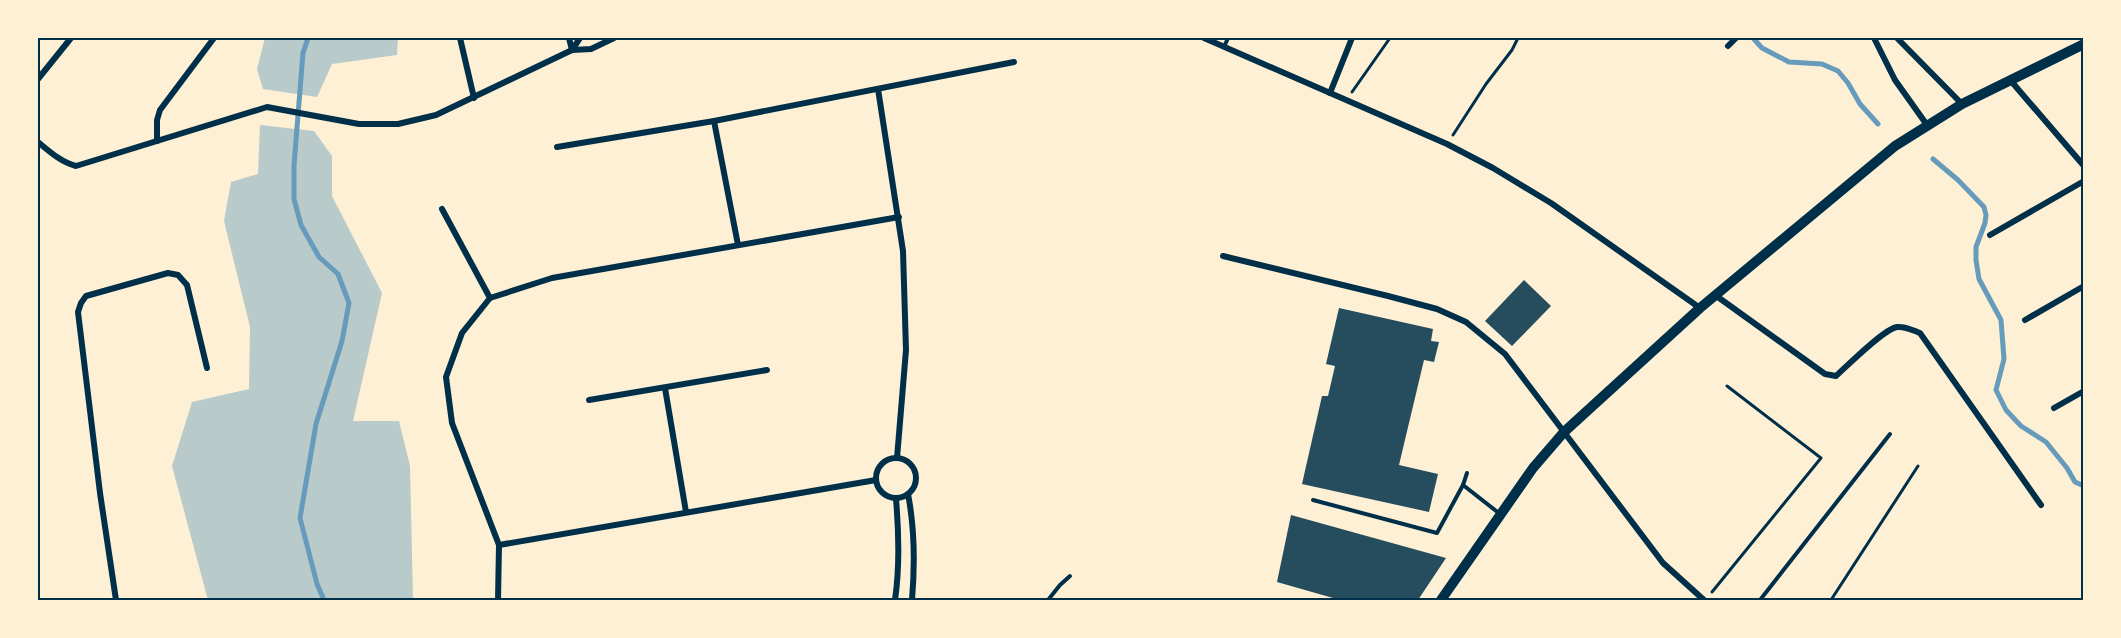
<svg xmlns="http://www.w3.org/2000/svg" width="2121" height="638" viewBox="0 0 2121 638" font-family="Barlow,sans-serif">
	<style>
		.green { fill: #b9caca }
		.lines { fill: none; stroke-linecap: round; stroke-linejoin: round }
		.stream { stroke: #669bbc; stroke-width: 5 }
		.building { fill: #264d5e }
		.path { stroke: #003049; stroke-width: 3 }
		.service { stroke: #003049; stroke-width: 4 }
		.minor { stroke: #003049; stroke-width: 6 }
		.secondary { stroke: #003049; stroke-width: 10 }
		.neatline { fill: none; stroke: #003049; stroke-width: 2 }
	</style>
	<rect width="100%" height="100%" fill="#fdf0d5"/>
	<g class="green">
		<polygon points="265,38 398,38 397,55 332,64 317,97 263,89 257,69"/>
		<polygon points="260,125 314,131 332,156 332,196 382,293 353,421 399,421 410,466 413,600 208,600 172,466 192,402 249,389 250,327 224,221 231,182 258,174"/>
	</g>
	<g class="lines">
		<g class="stream">
			<polyline points="308,38 303,53 294,165 294,199 301,225 319,257 338,274 349,303 342,341 316,424 300,518 317,584 324,600"/>
			<polyline points="1753,38 1762,48 1789,62 1822,64 1838,71 1848,83 1860,104 1878,124"/>
			<polyline points="1933,159 1958,180 1984,207 1986,215 1985,223 1976,247 1976,260 1979,279 2001,320 2004,359 1996,390 2006,410 2021,426 2046,442 2067,468 2075,482 2084,486"/>
		</g>
	</g>
	<g class="building">
		<polygon points="1524,280 1551,306 1512,346 1485,321"/>
		<polygon points="1339,308 1433,329 1431,341 1439,342 1434,362 1424,360 1399,465 1438,474 1429,512 1302,484 1322,396 1328,396 1335,366 1326,364"/>
		<polygon points="1291,515 1446,558 1418,600 1340,600 1277,582"/>
	</g>
	<g class="lines">
		<g class="path">
			<polyline points="1352,92 1390,38"/>
			<polyline points="1453,135 1486,84 1512,50 1518,38"/>
			<polyline points="1712,592 1821,458 1727,386"/>
			<polyline points="1831,600 1918,466"/>
		</g>
		<g class="service">
			<polyline points="1224,47 1228,38"/>
			<polyline points="1463,485 1467,473"/>
			<polyline points="1313,500 1437,533 1463,485 1500,514"/>
			<polyline points="1048,600 1060,585 1070,576"/>
			<polyline points="1760,600 1890,434"/>
		</g>
		<g class="minor">
			<polyline points="460,38 474,98"/>
			<polyline points="569,38 572,50"/>
			<polyline points="1204,38 1447,144 1493,168 1551,203 1700,308"/>
			<polyline points="1874,38 1895,80 1927,125"/>
			<polyline points="1897,38 1962,104"/>
			<polyline points="1728,46 1736,38"/>
			<polyline points="572,50 580,38"/>
			<polyline points="38,79 71,38"/>
			<polyline points="2011,81 2084,166"/>
			<polyline points="878,89 903,251 906,350 897,458"/>
			<polyline points="1330,93 1352,38"/>
			<polyline points="714,121 738,245"/>
			<polyline points="157,141 157,120 160,110 214,38"/>
			<path d="M38,142C50,152 61,162 76,166L267,107L359,124H398L436,115L572,50L591,49L614,38"/>
			<polyline points="557,147 714,121 1014,62"/>
			<polyline points="442,209 490,298"/>
			<polyline points="1990,235 2084,181"/>
			<polyline points="1223,256 1388,296 1437,309 1466,322 1505,354 1663,563 1704,600"/>
			<path d="M1715,295L1825,374L1836,376C1848,365 1884,329 1897,327C1905,326 1912,330 1920,333L2041,505"/>
			<polyline points="490,298 552,278 899,217"/>
			<polyline points="490,298 462,333 446,377 452,423 499,545 498,600"/>
			<polyline points="2025,320 2084,286"/>
			<polyline points="665,388 686,512"/>
			<polyline points="589,400 767,370"/>
			<polyline points="2054,408 2084,391"/>
			<circle cx="896" cy="478" r="20"/>
			<path d="M908,494C915,530 915,564 912,600"/>
			<polyline points="499,545 876,480"/>
			<polyline points="116,600 100,493 78,312 81,303 86,296 168,273 178,275 187,285 207,368"/>
			<path d="M895,600C900,566 899,534 896,499"/>
		</g>
		<polyline class="secondary" points="1441,600 1533,468 1564,432 1700,308 1895,146 1962,104 2084,44"/>
	</g>
	<rect width="2121" height="638" fill="none" stroke="#fdf0d5" stroke-width="78"/>
	<rect x="39" y="39" width="2043" height="560" class="neatline"/>
</svg>
